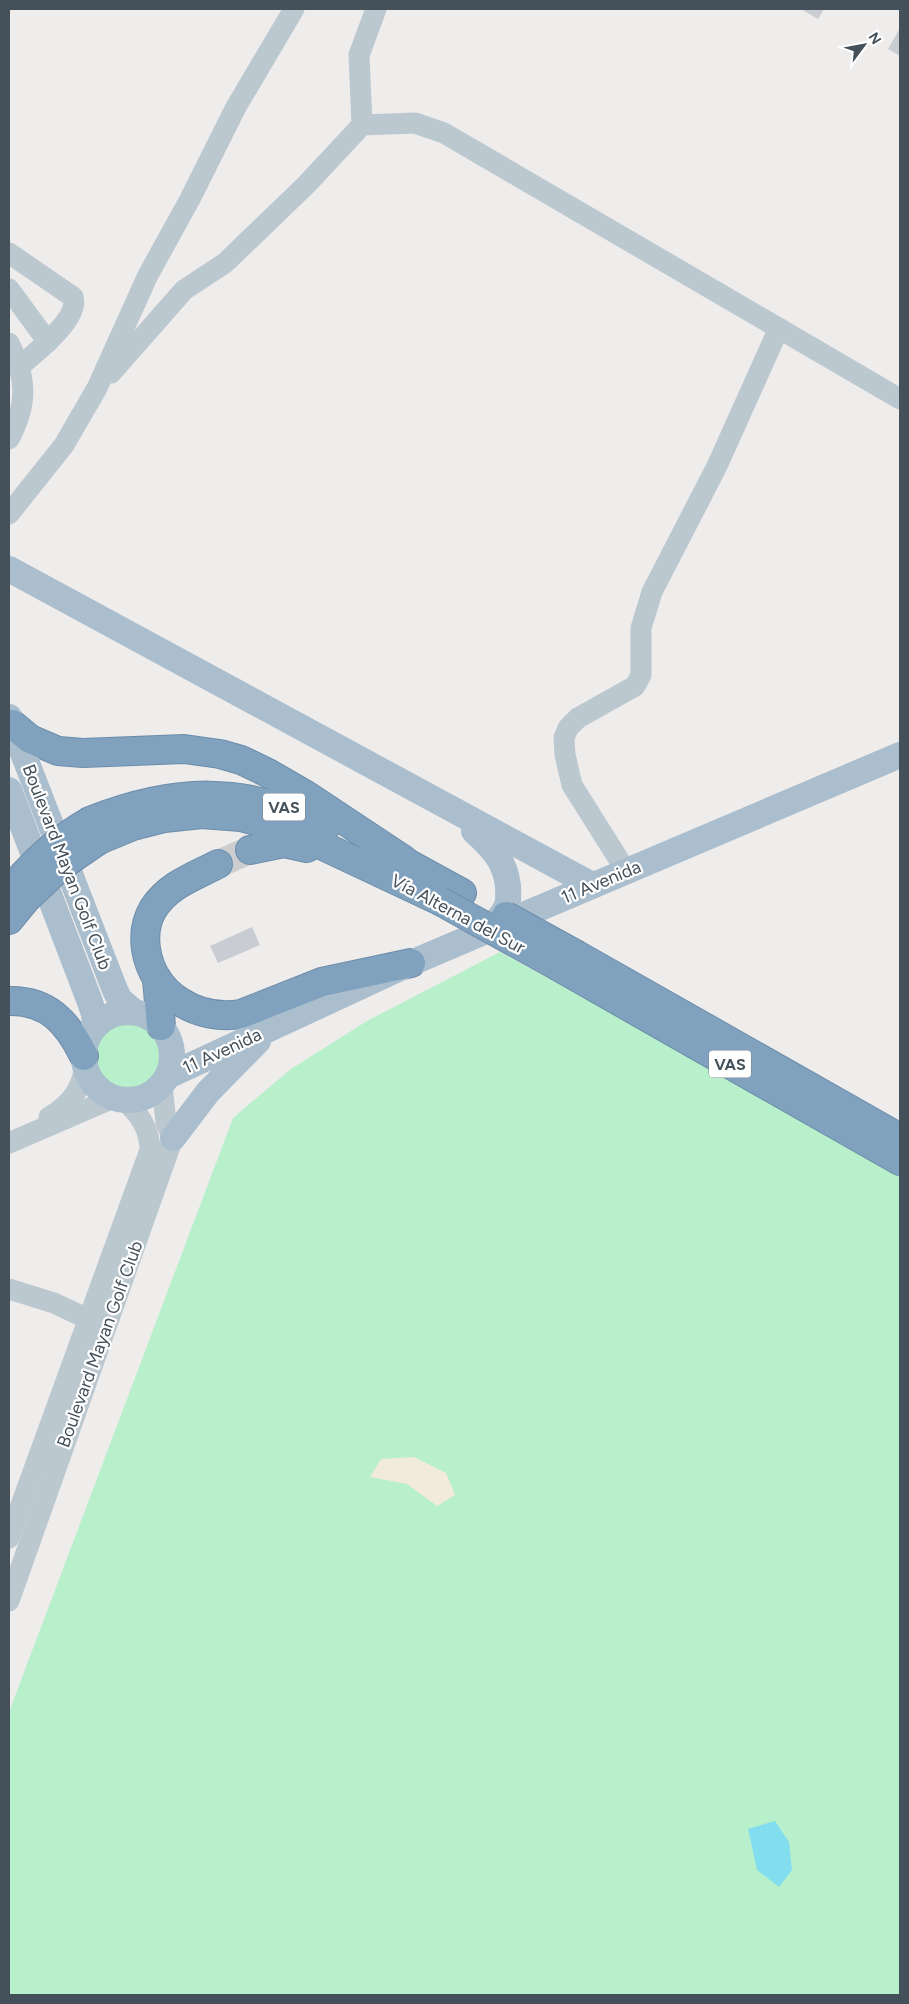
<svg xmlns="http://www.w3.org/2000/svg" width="909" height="2004" viewBox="0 0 909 2004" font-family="Figtree,sans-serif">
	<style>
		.green { fill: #b7f0ca }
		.sand { fill: #f2eadb }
		.water { fill: #82deef }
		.building { fill: #c9ccd2 }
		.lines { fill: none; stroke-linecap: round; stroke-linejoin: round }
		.highway-tunnel { stroke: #cdcdcf; stroke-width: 28; stroke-dasharray: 28 14; stroke-linecap: butt }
		.highway-casing { stroke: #6c8daa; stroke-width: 30 }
		.minor { stroke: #bcc8d0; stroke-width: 21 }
		.major { stroke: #aabecd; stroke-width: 26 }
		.highway { stroke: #81a2be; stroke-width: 28 }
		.highway-bridge-casing { stroke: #6c8daa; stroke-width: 30; stroke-linecap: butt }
		.highway-bridge { stroke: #81a2be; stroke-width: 28 }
		.labels { text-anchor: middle; stroke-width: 4.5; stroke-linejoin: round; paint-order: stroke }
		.shield { fill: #fff; stroke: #7c858c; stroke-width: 1 }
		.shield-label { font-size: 16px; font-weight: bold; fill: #44515a }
		.street-label { font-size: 18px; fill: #44515a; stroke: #fff }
	</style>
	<rect width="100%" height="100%" fill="#efecec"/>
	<g class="green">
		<polygon points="500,952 900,1170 900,1995 9,1995 9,1712 233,1118 291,1069 367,1021"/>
		<circle cx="128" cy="1056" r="36"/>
	</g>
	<polygon class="sand" points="414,1457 446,1473 455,1495 437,1506 407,1484 370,1477 381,1459"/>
	<polygon class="water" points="775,1821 789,1842 792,1870 779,1887 757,1870 748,1829"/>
	<g class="building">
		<polygon points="801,9 824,9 818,19"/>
		<polygon points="900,28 900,56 888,49"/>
		<polygon points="244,838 252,856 221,870 213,853"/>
		<polygon points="252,927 260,945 218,963 210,946"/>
	</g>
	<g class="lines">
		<polyline class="highway-tunnel" points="218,864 250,850"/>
		<defs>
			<g id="highway">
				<polyline points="12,724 30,739 58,751 83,753 184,749 220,754 241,760 268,773 306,795 404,860"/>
				<path d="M90,821C176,787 243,786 327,825"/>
				<polyline points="99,840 133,826 164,818 202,814 241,817 287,829 440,901"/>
				<polyline points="250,850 284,843 307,848"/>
				<polyline points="387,852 462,893"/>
				<path d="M218,864C195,876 168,885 153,909C146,921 144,935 146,949C153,995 197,1021 241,1014L322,982L411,963"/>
				<polyline points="9,920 27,898"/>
				<polyline points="577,955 900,1138"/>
				<polyline points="559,967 900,1161"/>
				<polyline points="157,979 161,1026"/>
				<path d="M9,1001C48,1000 68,1023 84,1056"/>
			</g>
		</defs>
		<use href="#highway" class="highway-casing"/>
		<g class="minor">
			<polyline points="362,125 415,123 444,133 900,399"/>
			<path d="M9,253L73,297C80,319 35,353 19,367"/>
			<polyline points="9,289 48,342"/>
			<path d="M9,343C27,378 28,404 9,439"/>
			<polyline points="111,373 184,290 225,263 306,185 362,125 359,55 376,9"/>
			<polyline points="9,514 64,445 97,388 148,275 190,199 236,107 294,9"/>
			<polyline points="626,871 572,785 565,755 564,738 568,728 578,718 635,686 641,675 641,628 652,592 717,466 779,328"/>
			<path d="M49,1117C70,1105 81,1090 85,1067"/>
			<polyline points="9,1143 113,1098"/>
			<polyline points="9,1289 54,1303 88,1319"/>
			<path d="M9,1538L150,1150C150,1130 139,1112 123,1100"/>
			<polyline points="9,1601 173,1138 166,1123 162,1085"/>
		</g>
		<g class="major">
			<polyline points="9,569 592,885"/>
			<polyline points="9,717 115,990 120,1000 133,1011"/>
			<polyline points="9,790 90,1002 94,1014 95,1026"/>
			<path d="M474,831C492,848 505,860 508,886C508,892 509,899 507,905C504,915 495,923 488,930"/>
			<circle cx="128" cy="1056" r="44"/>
			<polyline points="168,1076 411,963 900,755"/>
			<polyline points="173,1138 208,1092 258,1041"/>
		</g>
		<use href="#highway" class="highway"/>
		<defs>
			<g id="highway-bridge">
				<path d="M15,884C39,857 59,839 90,821"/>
				<polyline points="27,898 61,866 99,840"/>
				<polyline points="440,901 559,967"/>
				<polyline points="506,916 577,955"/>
			</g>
		</defs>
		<use href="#highway-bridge" class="highway-bridge-casing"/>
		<use href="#highway-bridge" class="highway-bridge"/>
	</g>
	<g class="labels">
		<g class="shield">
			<rect x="263" y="793.5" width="42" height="27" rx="4"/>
			<rect x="709" y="1050.5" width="42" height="27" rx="4"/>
		</g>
		<g class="shield-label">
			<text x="284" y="813">VAS</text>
			<text x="730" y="1070">VAS</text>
		</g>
		<g class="street-label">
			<text transform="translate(67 867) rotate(69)" y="6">Boulevard Mayan Golf Club</text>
			<text transform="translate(601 882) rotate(-23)" y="6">11 Avenida</text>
			<text transform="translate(458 914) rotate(28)" y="6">Vía Alterna del Sur</text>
			<text transform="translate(222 1051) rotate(-25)" y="6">11 Avenida</text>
			<text transform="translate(100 1344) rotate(-70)" y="6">Boulevard Mayan Golf Club</text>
		</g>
	</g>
	<rect width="909" height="2004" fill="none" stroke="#44515a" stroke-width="20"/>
	<g transform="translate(864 45) rotate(58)" stroke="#ffffff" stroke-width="4" paint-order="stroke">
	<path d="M0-4L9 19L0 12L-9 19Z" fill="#44515a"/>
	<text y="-8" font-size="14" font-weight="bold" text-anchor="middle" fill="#44515a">N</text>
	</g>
</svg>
